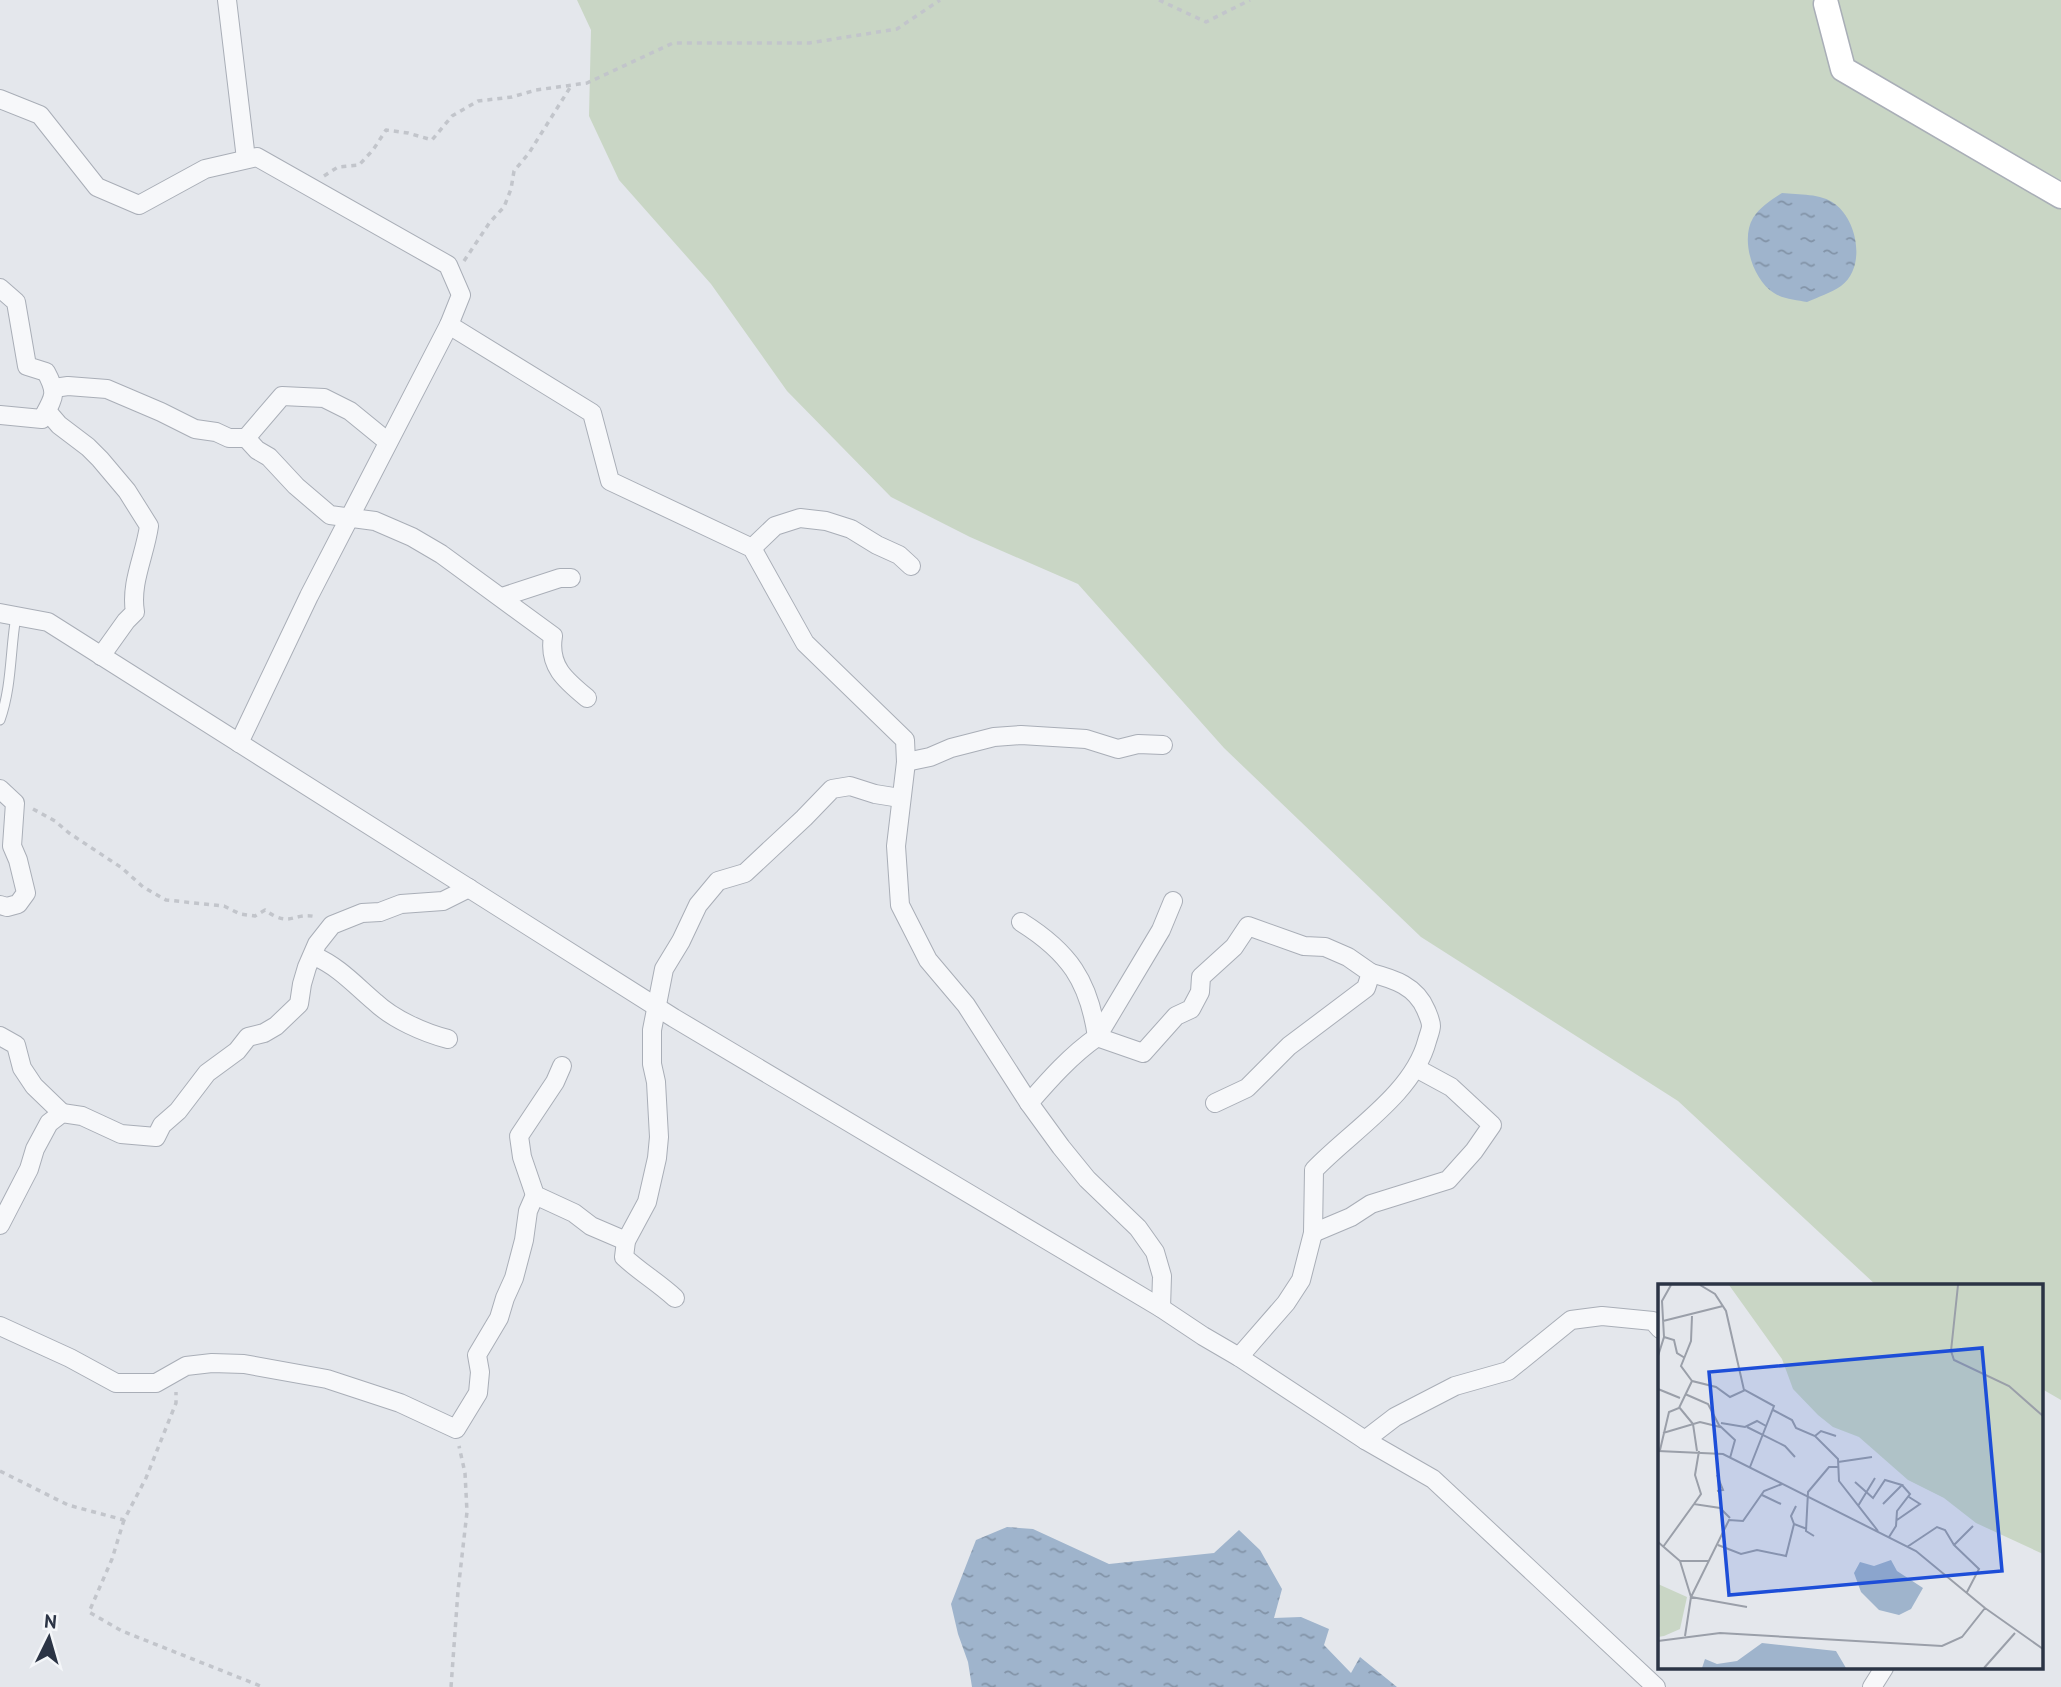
<svg xmlns="http://www.w3.org/2000/svg" width="2061" height="1687" viewBox="0 0 2061 1687" font-family="'PT Sans',sans-serif">
	<style>
		.green { fill: #c9d6c5 }
		.water { fill: url(#water-ripples) }
		.lines { fill: none; stroke-linecap: round; stroke-linejoin: round }
		.service-casing { stroke: #a9aeb7; stroke-width: 11 }
		.minor-casing { stroke: #a9aeb7; stroke-width: 20 }
		.secondary-casing { stroke: #a9aeb7; stroke-width: 27 }
		.path { stroke: #c2c5cb; stroke-width: 3.5; stroke-dasharray: 5 5; stroke-linecap: butt }
		.service { stroke: #f7f8fa; stroke-width: 9 }
		.minor { stroke: #f7f8fa; stroke-width: 18 }
		.secondary { stroke: #fff; stroke-width: 24 }
		.inset-road { fill: none; stroke: #9a9fa9; stroke-width: 2 }
		.view { fill: #1d4ed8; fill-opacity: 0.15; stroke: #1d4ed8; stroke-width: 3.5 }
		.inset-edge { fill: none; stroke: #2b3445; stroke-width: 3.5 }
	</style>
	<defs>
		<pattern id="water-ripples" width="26" height="14" patternUnits="userSpaceOnUse" patternTransform="scale(1.75)"><rect width="26" height="14" fill="#9fb4cc"/><path d="M2 4q2-2 4 0t4 0M15 11q2-2 4 0t4 0" fill="none" stroke="#8293a7"/></pattern>
	</defs>
	<rect width="100%" height="100%" fill="#e4e7ec"/>
	<polygon class="green" points="577,0 2061,0 2061,1400 2042,1389 2042,1286 1877,1286 1678,1101 1421,937 1224,748 1078,584 970,537 891,497 787,391 711,284 619,180 589,116 591,30"/>
	<g class="water">
		<path d="M1782,193C1799,195 1821,193 1835,204C1858,221 1866,268 1841,286C1831,293 1818,297 1807,302C1797,300 1783,299 1774,293C1753,280 1740,240 1753,218C1760,207 1771,200 1782,193Z"/>
		<polygon points="1007,1527 1033,1529 1109,1564 1214,1553 1239,1530 1260,1550 1282,1589 1274,1618 1301,1617 1329,1629 1324,1645 1351,1673 1360,1657 1397,1687 972,1687 968,1662 958,1634 951,1604 976,1540"/>
	</g>
	<g class="lines">
		<defs>
			<path id="service" d="M0,720C12,686 10,651 16,616"/>
			<g id="minor">
				<polyline points="227,0 246,159"/>
				<polyline points="0,99 40,115 97,187 139,205 205,169 257,157 448,265 461,295 449,325 309,596 239,743"/>
				<path d="M0,288L16,302L27,366L46,372C58,394 54,397 42,419L0,415"/>
				<polyline points="449,325 592,413 610,481 752,548 805,643 905,740 906,762 896,846 900,905 928,960 966,1005 1029,1103 1061,1147 1087,1179 1138,1228 1155,1252 1162,1276 1161,1308"/>
				<polyline points="54,388 68,386 107,389 161,412 195,429 216,432 229,438 246,438 282,396 324,398 350,411 388,442"/>
				<path d="M47,411L59,425L88,447L100,459L127,491L149,526C145,555 130,583 135,612L126,621L101,656"/>
				<path d="M246,438L257,450L269,457L296,486L330,515L375,521L412,537L441,554L553,636C548,666 565,680 587,698"/>
				<polyline points="752,548 775,526 800,518 826,521 851,529 877,545 899,555 911,566"/>
				<polyline points="502,597 560,578 571,578"/>
				<polyline points="0,613 48,622 674,1018 1161,1308 1203,1336 1239,1357 1365,1440 1433,1479 1656,1687"/>
				<polyline points="906,762 930,757 951,748 994,737 1021,735 1086,739 1118,749 1138,744 1163,745"/>
				<polyline points="0,789 15,803 12,846 18,860 26,893 18,904 7,907 0,905"/>
				<path d="M1021,922C1069,952 1089,981 1097,1037L1143,1053L1176,1016L1191,1009L1200,992L1201,977L1234,947L1248,926L1304,946L1325,947L1348,957L1371,973L1366,988L1289,1046L1247,1088L1215,1103"/>
				<path d="M314,956C338,966 355,985 375,1002C393,1019 424,1033 448,1039"/>
				<polyline points="0,1036 16,1045 22,1068 34,1086 62,1113"/>
				<polyline points="562,1066 555,1082 519,1136 522,1157 535,1195 574,1213 591,1226 626,1241"/>
				<path d="M1029,1103C1049,1080 1071,1055 1097,1037L1161,930L1173,901"/>
				<polyline points="0,1225 29,1169 35,1149 49,1123 62,1113 82,1116 121,1134 156,1137 162,1125 178,1111 207,1073 237,1051 248,1037 264,1033 276,1026 299,1004 302,984 307,967 317,944 332,925 362,913 380,912 401,904 443,901 469,888"/>
				<polyline points="1313,1233 1351,1217 1371,1204 1448,1180 1474,1151 1492,1125 1451,1087 1416,1068"/>
				<path d="M675,1298C659,1283 640,1272 624,1257L626,1241L647,1202L657,1158L659,1137L656,1082L652,1064V1030L664,969L681,941L698,905L718,881L745,873L804,818L832,789L850,786L875,794L900,798"/>
				<polyline points="0,1326 70,1358 116,1383 156,1383 186,1366 212,1363 244,1364 327,1379 400,1403 456,1429 478,1393 480,1372 477,1355 499,1318 505,1298 514,1278 524,1240 528,1211 535,1195"/>
				<path d="M1239,1357L1286,1303L1301,1280L1313,1233L1314,1170C1350,1132 1413,1094 1427,1041C1428,1037 1431,1030 1431,1026C1431,1021 1428,1015 1426,1010C1416,986 1394,979 1371,973"/>
				<polyline points="1365,1440 1395,1417 1455,1386 1508,1371 1571,1320 1602,1316 1653,1321 1660,1329"/>
				<polyline points="1872,1687 1884,1668"/>
			</g>
			<polyline id="secondary" points="1826,4 1843,69 2061,196"/>
		</defs>
		<use href="#service" class="service-casing"/>
		<use href="#minor" class="minor-casing"/>
		<use href="#secondary" class="secondary-casing"/>
		<g class="path">
			<polyline points="1159,0 1206,22 1250,0"/>
			<polyline points="324,176 338,167 359,165 373,150 386,130 408,133 432,140 452,116 478,101 512,97 536,90 587,83 673,43 809,43 897,29 940,0"/>
			<polyline points="464,261 490,222 504,207 511,189 514,171 529,153 571,86"/>
			<path d="M33,809L55,821L69,833L122,868L143,887L166,900L224,906L240,914L255,916L265,910C291,929 293,911 317,917"/>
			<polyline points="0,1471 68,1505 124,1520 146,1478 176,1403 176,1392"/>
			<polyline points="124,1520 112,1559 89,1612 122,1631 263,1687"/>
			<polyline points="451,1687 458,1591 467,1512 465,1473 459,1446"/>
		</g>
		<use href="#service" class="service"/>
		<use href="#minor" class="minor"/>
		<use href="#secondary" class="secondary"/>
	</g>
	<g transform="translate(1658 1284)">
		<rect width="385" height="385" fill="#e4e7ec"/>
		<path d="M71,1H385V270L318,239L286,214L250,196L201,153L175,143L160,131L135,105L124,75ZM0,300L29,313L22,345L6,352L0,353Z" fill="#c9d6c5"/>
		<path d="M233,276L239,287L265,304L253,325L241,331L221,326L203,308L196,289L202,278L216,282ZM104,359L178,367L188,384H44L47,375L59,380L79,377Z" fill="#9fb4cc"/>
		<path class="inset-road" d="M42,1L57,10L68,27L86,106M5,37L65,22M6,53L16,56L19,69L27,74M293,67L300,1M293,67L296,76L351,102L385,132M0,72L6,53L4,17L13,1M34,97L23,82L33,57L34,32M0,105L22,114M21,123L35,140L39,167M115,126L134,136L138,144L157,152L180,175L181,197L220,247M63,139L87,143L99,137L108,142M62,142L77,156L72,174M89,143L127,162L137,173M5,149L42,138L62,143L50,120L27,110M157,152L163,147L178,152M2,166L11,128L21,124L34,97L58,103L72,113L87,106L116,122L92,183M0,167L65,170L258,267L327,324M180,178L214,173M59,191L65,206L59,207M197,198L215,214L227,196L244,201L225,220M104,211L123,220M36,220L43,210L37,191L41,167M138,222L133,232L136,240L149,245M200,222L217,194M239,236L262,220L251,213M156,252L148,247L150,208L171,183H180M231,253L238,242L239,227L252,210L244,201M0,258L22,277L33,313L27,352M60,261L83,270L99,266L128,272L136,240M5,263L36,220L62,224L72,234M249,263L279,243L287,246L296,261M22,277H51M309,308L321,285L296,261L315,242M89,323L33,313L71,236L85,237L106,207L124,200M0,357L62,349L284,362L304,353L327,324L385,365M326,384L357,349"/>
		<path class="view" d="M324,64L344,287L71,311L51,88Z"/>
		<rect width="385" height="385" class="inset-edge"/>
	</g>
	<g transform="translate(49 1638) rotate(5)" stroke="#f4f6f9" stroke-width="5" paint-order="stroke">
	<path d="M0-5L12 26L0 18L-12 26Z" fill="#2b3445"/>
	<text y="-10" font-size="19" font-weight="bold" text-anchor="middle" fill="#2b3445">N</text>
	</g>
</svg>
